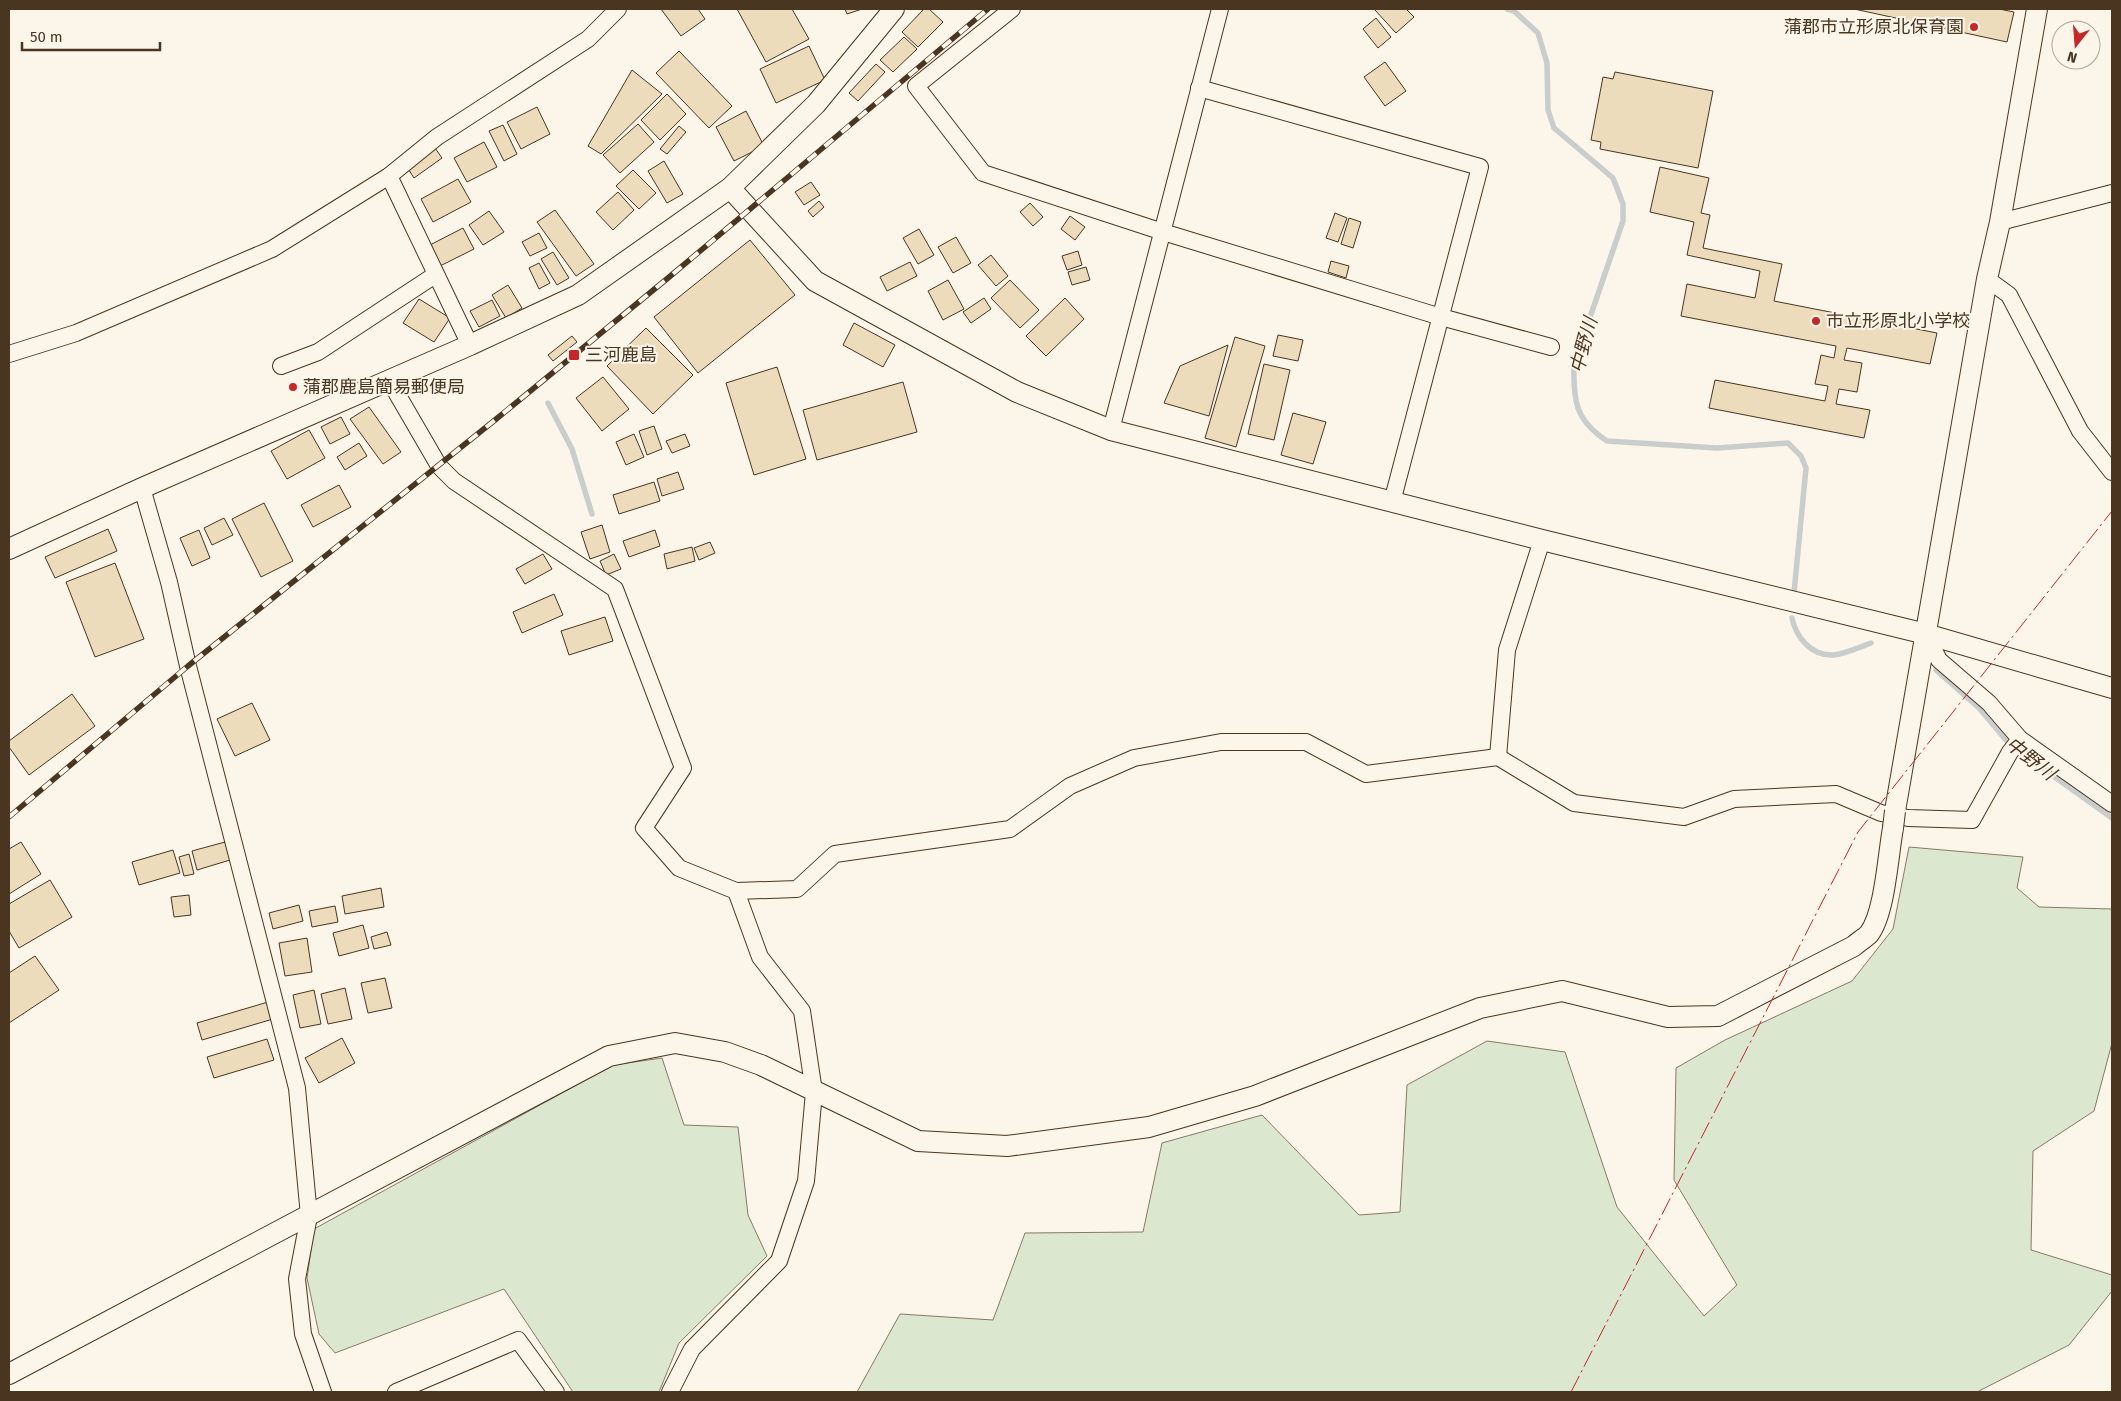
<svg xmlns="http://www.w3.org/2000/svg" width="2121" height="1401" viewBox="0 0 2121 1401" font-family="'Fira Sans','Noto Sans JP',sans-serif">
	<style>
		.green { fill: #dce7d0; stroke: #887966 }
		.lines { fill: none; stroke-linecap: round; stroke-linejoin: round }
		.stream { stroke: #c9cecd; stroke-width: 5.5 }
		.building { fill: #ecdcbc; stroke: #4a3520 }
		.minor-casing { stroke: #4a3520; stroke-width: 18 }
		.tertiary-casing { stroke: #4a3520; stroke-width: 22 }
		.minor { stroke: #fbf6e9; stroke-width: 16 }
		.tertiary { stroke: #fbf6e9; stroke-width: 20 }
		.rail-casing { stroke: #4a3520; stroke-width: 5.5 }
		.rail { stroke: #fbf6e9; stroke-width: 4; stroke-dasharray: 11; stroke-linecap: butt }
		.tertiary-bridge-casing { stroke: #4a3520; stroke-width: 22; stroke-linecap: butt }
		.tertiary-bridge { stroke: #fbf6e9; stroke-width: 20 }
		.power { stroke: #c62828; stroke-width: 1; stroke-dasharray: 18 4 2.5 4; stroke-linecap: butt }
		.poi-dot { fill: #c62828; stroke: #fbf6e9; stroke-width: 2 }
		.labels { text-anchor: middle; stroke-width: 4; stroke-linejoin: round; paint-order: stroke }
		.poi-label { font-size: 18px; fill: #4a3520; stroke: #fbf6e9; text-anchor: start }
		.water-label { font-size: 19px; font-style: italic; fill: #4a3520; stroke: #fbf6e9 }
	</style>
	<rect width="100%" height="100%" fill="#fbf6e9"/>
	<g class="green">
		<polygon points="1909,847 2023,857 2017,888 2039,907 2112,909 2112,1043 2094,1111 2033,1151 2031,1250 2112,1275 2112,1291 2069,1345 1977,1392 857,1392 900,1314 993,1320 1025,1233 1143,1232 1162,1143 1262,1115 1359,1215 1400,1212 1407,1085 1487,1041 1565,1052 1617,1207 1704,1316 1737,1285 1674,1180 1676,1068 1725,1040 1852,981 1893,929"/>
		<polygon points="662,1058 684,1125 738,1127 748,1215 767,1256 679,1343 659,1392 573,1392 504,1289 335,1353 319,1334 307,1278 314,1229 613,1065"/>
	</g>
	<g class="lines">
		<g class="stream">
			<path d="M1507,9L1514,11L1538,33L1547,63L1548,110L1554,128L1613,178L1623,204V221L1574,364C1573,400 1575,420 1607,441L1717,448L1788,443L1801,456L1806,468L1794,593"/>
			<polyline points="548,403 572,449 592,514"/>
			<path d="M1792,618C1796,637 1811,656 1833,655C1845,654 1860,647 1871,643"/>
			<polyline points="1936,670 1979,708 2011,746 2112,818"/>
		</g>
	</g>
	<g class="building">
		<polygon points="661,9 698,9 705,19 681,36"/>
		<polygon points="737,9 792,9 809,39 766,62"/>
		<polygon points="845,9 862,9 847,14"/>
		<polygon points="924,9 929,9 943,22 918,47 902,32"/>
		<polygon points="1376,9 1406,9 1414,17 1396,33 1375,10"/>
		<polygon points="1854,9 1999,9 2014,12 2007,42"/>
		<polygon points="1376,18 1391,37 1378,48 1363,29"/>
		<polygon points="904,37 917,49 893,72 880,60"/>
		<polygon points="809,46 825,80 776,103 760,69"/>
		<polygon points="679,51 732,106 709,128 656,73"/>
		<polygon points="1385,62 1406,91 1385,106 1364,77"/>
		<polygon points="876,64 885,72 858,101 849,93"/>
		<polygon points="632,70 662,94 601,154 588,146"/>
		<polygon points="1615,72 1713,91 1698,168 1600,149 1601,142 1591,140 1603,77 1613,79"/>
		<polygon points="667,94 686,114 660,140 641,120"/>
		<polygon points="537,107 550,134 521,149 507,122"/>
		<polygon points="746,111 764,146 734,161 716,127"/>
		<polygon points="638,124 654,142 620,173 603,155"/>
		<polygon points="503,125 517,154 504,161 489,131"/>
		<polygon points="679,126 686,132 667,154 660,149"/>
		<polygon points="484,142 497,167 467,182 454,158"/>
		<polygon points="435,148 442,158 414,178 407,167"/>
		<polygon points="664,161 683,194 667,203 648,171"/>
		<polygon points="1660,167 1709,178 1701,213 1710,215 1703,248 1782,264 1774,301 1937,333 1930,364 1847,348 1844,360 1862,363 1857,392 1839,389 1836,404 1870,410 1864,438 1709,408 1715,380 1825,401 1828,386 1815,384 1821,355 1834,358 1836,346 1681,316 1687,284 1755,298 1760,271 1687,255 1694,222 1650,212"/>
		<polygon points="633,170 656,193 639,209 616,186"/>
		<polygon points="458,179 471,202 433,222 421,199"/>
		<polygon points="811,182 820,195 804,205 795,192"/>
		<polygon points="618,192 634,210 613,230 596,212"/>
		<polygon points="819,201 824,207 813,217 808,211"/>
		<polygon points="1030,203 1043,217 1033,226 1020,212"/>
		<polygon points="555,210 594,264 576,276 537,222"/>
		<polygon points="489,211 504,232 483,245 469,225"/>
		<polygon points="1335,213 1347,218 1338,242 1326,238"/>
		<polygon points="1070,216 1085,227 1075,240 1061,229"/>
		<polygon points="1349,218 1361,222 1353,248 1341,244"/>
		<polygon points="463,228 474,249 440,266 430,245"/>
		<polygon points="919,229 934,255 918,264 903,238"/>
		<polygon points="539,233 547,248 530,256 522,242"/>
		<polygon points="956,237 971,263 953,273 938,247"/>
		<polygon points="750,240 795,295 698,373 654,317"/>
		<polygon points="1078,251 1082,265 1067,270 1062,256"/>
		<polygon points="553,252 569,278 557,285 541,259"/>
		<polygon points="991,255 1008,276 996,286 978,265"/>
		<polygon points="1331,261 1349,266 1346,278 1328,272"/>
		<polygon points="910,262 917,276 887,291 880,277"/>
		<polygon points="539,263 550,283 539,289 529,268"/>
		<polygon points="1086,267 1090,280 1072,285 1068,272"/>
		<polygon points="948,280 964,309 943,320 928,291"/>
		<polygon points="1010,280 1039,310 1020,328 991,298"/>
		<polygon points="508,285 522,308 506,318 492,295"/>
		<polygon points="984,298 991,309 971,323 963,312"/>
		<polygon points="1065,298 1084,319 1046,356 1026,336"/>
		<polygon points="419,299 450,318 434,342 403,323"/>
		<polygon points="492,300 500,316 479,327 470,311"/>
		<polygon points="854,323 895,345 883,367 843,345"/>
		<polygon points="646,328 693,375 653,414 607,366"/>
		<polygon points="1278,335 1303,340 1298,361 1273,356"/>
		<polygon points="572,336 577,342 553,361 548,355"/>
		<polygon points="1235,337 1265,346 1236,447 1205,438"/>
		<polygon points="1228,345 1209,416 1164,403 1180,366"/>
		<polygon points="1264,364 1290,370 1274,440 1248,434"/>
		<polygon points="777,367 806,459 754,475 726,383"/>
		<polygon points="603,377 629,409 602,431 576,398"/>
		<polygon points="903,382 917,432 817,460 803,410"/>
		<polygon points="369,407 401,452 383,464 350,419"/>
		<polygon points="1293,413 1326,422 1313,464 1281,455"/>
		<polygon points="341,417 350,434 330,444 321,427"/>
		<polygon points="654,426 662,449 647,455 639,431"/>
		<polygon points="309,430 325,458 287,479 271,451"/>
		<polygon points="634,434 644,457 626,465 616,442"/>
		<polygon points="685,434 690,446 672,453 666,441"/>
		<polygon points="359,443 367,456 345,470 337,457"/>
		<polygon points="678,472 684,489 662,496 657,479"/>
		<polygon points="654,482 660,501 619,514 613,495"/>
		<polygon points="339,485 351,507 313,527 301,505"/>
		<polygon points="264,503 293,561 261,577 232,519"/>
		<polygon points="224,518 233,535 212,545 204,528"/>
		<polygon points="602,525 610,552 590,559 581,532"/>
		<polygon points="108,529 117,551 55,578 45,557"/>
		<polygon points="199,530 210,558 192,566 180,538"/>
		<polygon points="655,530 660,546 629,557 623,541"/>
		<polygon points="710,542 715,553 699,560 694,548"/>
		<polygon points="692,547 695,561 667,569 664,554"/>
		<polygon points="543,554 552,569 525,584 516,569"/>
		<polygon points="614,554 621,569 606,575 600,561"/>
		<polygon points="115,563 144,639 95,657 66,582"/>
		<polygon points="554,594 563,615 522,633 513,612"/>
		<polygon points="605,617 613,641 569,655 561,631"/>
		<polygon points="72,694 95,726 29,775 9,747 9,741"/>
		<polygon points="252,703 270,740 235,756 217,719"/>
		<polygon points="21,842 41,874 9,894 9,849"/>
		<polygon points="225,842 230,860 197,870 192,851"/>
		<polygon points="173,850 180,873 139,885 132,862"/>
		<polygon points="189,854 194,874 184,876 179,857"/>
		<polygon points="50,880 72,917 19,948 9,931 9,904"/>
		<polygon points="381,888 384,907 345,914 342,896"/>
		<polygon points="189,895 191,915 174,917 171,897"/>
		<polygon points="299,905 303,921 273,929 269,913"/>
		<polygon points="335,906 338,922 312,927 309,911"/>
		<polygon points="363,925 369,948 339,956 333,933"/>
		<polygon points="387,932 391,945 374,949 371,937"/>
		<polygon points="307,938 312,972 285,976 279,943"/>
		<polygon points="35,956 59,990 9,1023 9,973"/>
		<polygon points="385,978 392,1008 368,1013 361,983"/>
		<polygon points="345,988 352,1019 328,1024 321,994"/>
		<polygon points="314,990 321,1024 300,1028 293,995"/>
		<polygon points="268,1002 273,1019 202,1040 197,1023"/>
		<polygon points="342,1038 355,1063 319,1083 305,1058"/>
		<polygon points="267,1039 274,1060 214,1078 207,1057"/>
	</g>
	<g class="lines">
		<defs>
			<g id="minor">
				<polyline points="1012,9 916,86 983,173 1163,232 1441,317 1551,347"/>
				<polyline points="1199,88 1480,167 1392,502"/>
				<polyline points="389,176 470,345"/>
				<polyline points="2000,222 2112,193"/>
				<polyline points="1987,279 2009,295 2080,431 2112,472"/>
				<polyline points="9,354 76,333 272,249 389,176 437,137 588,39 618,9"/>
				<polyline points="281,366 318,352 435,275"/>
				<polyline points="389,380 439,466 454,481 615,589 683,768 644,828 679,868 736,891 760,957 802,1011 814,1092 806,1181 779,1261 692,1349 670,1392"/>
				<polyline points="1111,430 1220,9"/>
				<polyline points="142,488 169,582 188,666 297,1088 309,1216 297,1279 303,1334 323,1392"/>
				<polyline points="1926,634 1939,660 1989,703 2020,739 2112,804"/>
				<polyline points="1498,757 1507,650 1542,540"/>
				<polyline points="736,891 797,889 835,854 1010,829 1070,786 1134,758 1221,742 1306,742 1366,774 1498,757 1574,803 1684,817 1734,799 1836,794 1881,813 1908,818 1972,820 2010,752 2020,739"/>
				<polyline points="396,1392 518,1340 556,1392"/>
			</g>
			<g id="tertiary">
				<polyline points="730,188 815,281 1017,392 1111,430 1542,540 1926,634 2112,688"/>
				<polyline points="9,549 142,488 470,345 578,295 730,188 816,104 894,9"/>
				<polyline points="1895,811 1987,279 2000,222 2037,9"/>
				<path d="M9,1374L609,1056L675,1043L725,1052L761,1065L918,1141L1007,1146L1149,1127L1255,1096L1480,1008L1562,991L1668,1017L1718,1016L1854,946C1858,942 1865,938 1869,934C1885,913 1888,855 1893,828"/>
			</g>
		</defs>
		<use href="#minor" class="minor-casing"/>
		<use href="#tertiary" class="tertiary-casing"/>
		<use href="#minor" class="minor"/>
		<use href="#tertiary" class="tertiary"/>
		<defs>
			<polyline id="rail" points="9,817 188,666 495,420 668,278 988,9"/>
		</defs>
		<use href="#rail" class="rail-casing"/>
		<use href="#rail" class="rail"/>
		<defs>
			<polyline id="tertiary-bridge" points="1893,828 1895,811"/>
		</defs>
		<use href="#tertiary-bridge" class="tertiary-bridge-casing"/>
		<use href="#tertiary-bridge" class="tertiary-bridge"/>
		<polyline class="power" points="1571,1392 1858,832 2112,511"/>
	</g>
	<g class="poi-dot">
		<circle cx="1974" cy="27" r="5"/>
		<circle cx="1816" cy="321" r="5"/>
		<rect x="568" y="349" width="12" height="12" rx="2.5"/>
		<circle cx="293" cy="387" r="5"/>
	</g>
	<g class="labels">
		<g class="poi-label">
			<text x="1964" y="33" text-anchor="end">蒲郡市立形原北保育園</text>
			<text x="1826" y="327">市立形原北小学校</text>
			<text x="585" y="361">三河鹿島</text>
			<text x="303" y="393">蒲郡鹿島簡易郵便局</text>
		</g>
		<g class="water-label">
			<text transform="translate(1583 345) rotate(-75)" y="7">中野川</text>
			<text transform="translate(2031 758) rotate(38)" y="7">中野川</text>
		</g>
	</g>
	<rect width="2121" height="1401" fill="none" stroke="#4a3520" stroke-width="20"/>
	<g transform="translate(2076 45) rotate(197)"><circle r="24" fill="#fbf6e9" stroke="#b4a999"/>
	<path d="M0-4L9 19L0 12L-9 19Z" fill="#c62828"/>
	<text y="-8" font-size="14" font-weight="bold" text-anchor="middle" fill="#4a3520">N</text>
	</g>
	<path d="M22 42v8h138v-8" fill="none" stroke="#4a3520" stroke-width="2.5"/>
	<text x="30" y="42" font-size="15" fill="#4a3520" stroke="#fbf6e9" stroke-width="4" paint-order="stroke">50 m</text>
</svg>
